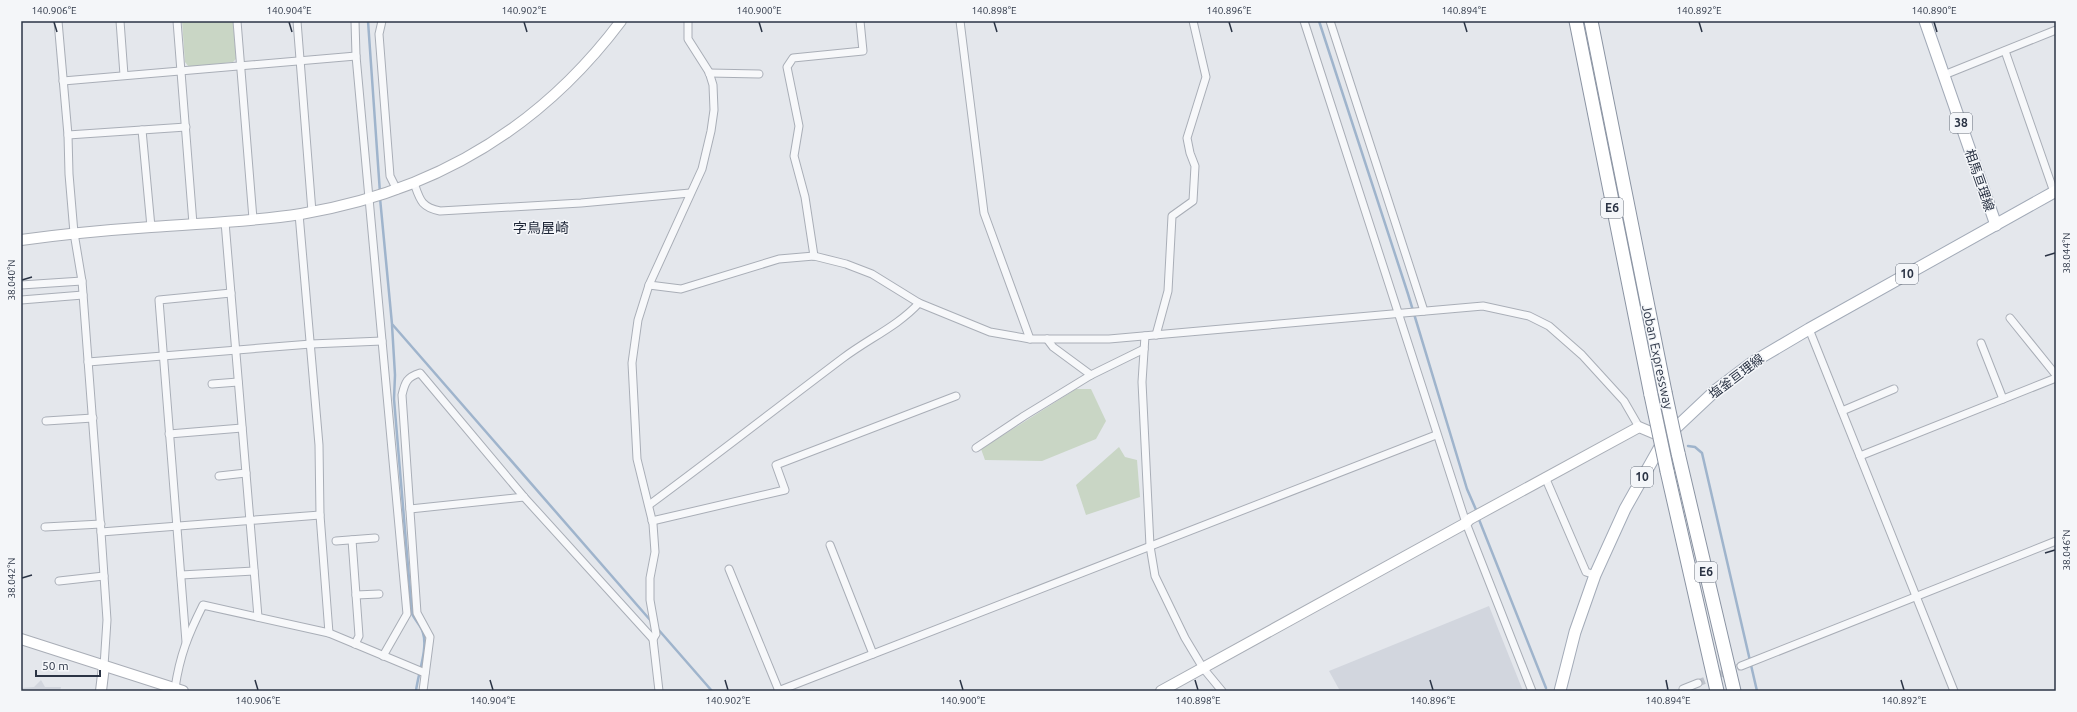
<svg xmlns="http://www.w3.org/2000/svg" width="2077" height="712" viewBox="0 0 2077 712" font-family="Ubuntu,'Noto Sans JP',sans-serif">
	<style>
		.built { fill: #d2d6de }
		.green { fill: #c9d6c5 }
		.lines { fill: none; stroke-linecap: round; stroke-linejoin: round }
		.stream { stroke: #9fb4cc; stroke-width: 2.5 }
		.street-tunnel { stroke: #bfc3cb; stroke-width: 7; stroke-dasharray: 7 3.5; stroke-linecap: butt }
		.street-casing { stroke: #a9aeb7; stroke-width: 9 }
		.secondary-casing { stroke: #a9aeb7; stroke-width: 12 }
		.primary-casing { stroke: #a3abb8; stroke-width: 13 }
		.highway-casing { stroke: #8b94a3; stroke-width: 15 }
		.street { stroke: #f7f8fa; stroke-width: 7 }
		.secondary { stroke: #fff; stroke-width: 10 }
		.primary { stroke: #fff; stroke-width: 11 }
		.highway { stroke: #fff; stroke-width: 13 }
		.highway-bridge-casing { stroke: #8b94a3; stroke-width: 15; stroke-linecap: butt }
		.highway-bridge { stroke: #fff; stroke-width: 13 }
		.ticks { fill: none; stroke: #2b3445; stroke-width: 1.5 }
		.labels { text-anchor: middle; stroke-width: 3; stroke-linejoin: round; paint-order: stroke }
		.shield { fill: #f4f6f9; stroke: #676e7b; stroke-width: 1 }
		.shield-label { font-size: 12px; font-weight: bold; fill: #2b3445 }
		.street-label { font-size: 13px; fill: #2b3445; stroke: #f4f6f9 }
		.neighbourhood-label { font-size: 14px; fill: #1d2536; stroke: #f4f6f9 }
		.neatline { fill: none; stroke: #2b3445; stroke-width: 1.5 }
		.ticks-label { font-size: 10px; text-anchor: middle; fill: #2b3445 }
	</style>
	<rect width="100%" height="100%" fill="#e4e7ec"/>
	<g class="built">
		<polygon points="1489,606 1523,691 1340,691 1329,671"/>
		<polygon points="41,680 45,687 61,687 60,691 21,691 21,688 34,687"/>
	</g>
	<g class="green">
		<polygon points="182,21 233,21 236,59 233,62 189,67 185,62"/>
		<polygon points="1076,389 1091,389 1106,421 1096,439 1042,461 985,460 981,449"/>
		<polygon points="1119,447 1125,457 1137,460 1140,497 1086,515 1076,485"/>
	</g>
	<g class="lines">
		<g class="stream">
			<polyline points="368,21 380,193"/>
			<polyline points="1319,21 1408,294 1467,489 1477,512"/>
			<polyline points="380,198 392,324 651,621"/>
			<path d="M392,325L395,375L394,399L412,614C415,620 422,627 423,633C428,649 418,673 416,691"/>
			<polyline points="1688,446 1695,447 1702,453 1757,691"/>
			<polyline points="1478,517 1546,688"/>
			<polyline points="657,628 712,691"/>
		</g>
		<polyline class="street-tunnel" points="1698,683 1741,666"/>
		<defs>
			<g id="street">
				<polyline points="58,21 68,135 69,174 74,233 82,281 101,532 107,620 104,666"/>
				<polyline points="120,21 124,75"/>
				<polyline points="177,21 193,224"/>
				<polyline points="237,21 253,219"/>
				<polyline points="297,21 312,212"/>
				<polyline points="355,21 356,56 407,614 383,656"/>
				<polyline points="382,21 379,34 390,176 397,190"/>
				<polyline points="960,21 984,213 1030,339"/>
				<polyline points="1304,21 1466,523 1532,691"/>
				<polyline points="1330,21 1424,311"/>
				<polyline points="2005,51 2054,192"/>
				<polyline points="709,73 759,74"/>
				<polyline points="1944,75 2056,30"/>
				<polyline points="63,81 356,56"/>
				<polyline points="142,130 151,227"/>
				<polyline points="68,135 186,127"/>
				<path d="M414,183C420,200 421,207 440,211L581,203L690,193"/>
				<polyline points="299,214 319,445 320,515 329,633"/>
				<polyline points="225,222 258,617"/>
				<polyline points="814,256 805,197 794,156 799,126 787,67 793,58 863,51 860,21"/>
				<polyline points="21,285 82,281"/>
				<polyline points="649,285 681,289 779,259 814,256 846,264 872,274 919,303 990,332 1030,339 1109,339 1483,306 1529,316 1549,326 1582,355 1624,401 1639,427"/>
				<polyline points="21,300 83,295"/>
				<polyline points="2010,318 2056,375"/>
				<polyline points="1809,329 1954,691"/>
				<polyline points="1156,335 1168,291 1172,216 1193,201 1195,166 1190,153 1187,138 1206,77 1193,21"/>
				<polyline points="1145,336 1142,382 1150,546 1155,576 1185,638 1203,668 1222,691"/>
				<polyline points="1047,339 1053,347 1091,375"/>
				<polyline points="1981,343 2003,399"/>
				<polyline points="88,362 311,344 382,341"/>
				<polyline points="212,384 238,382"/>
				<polyline points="1842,411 1894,389"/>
				<polyline points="46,421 93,418"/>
				<polyline points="169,434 242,428"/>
				<polyline points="976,448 1024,416 1091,375 1144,349"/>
				<polyline points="1860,456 2056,378"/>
				<polyline points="219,476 246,473"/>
				<polyline points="1545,477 1586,572 1595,575"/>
				<path d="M649,505C714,457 778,407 843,358C868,339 898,326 919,303"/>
				<polyline points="410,509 524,497"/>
				<polyline points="652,521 785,490 776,465 956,396"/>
				<polyline points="45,527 101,524"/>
				<polyline points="101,532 320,515"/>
				<polyline points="352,540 359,636 355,644"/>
				<polyline points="336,541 375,538"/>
				<polyline points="830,545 873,654"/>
				<polyline points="729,569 779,691"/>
				<polyline points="181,575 254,571"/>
				<polyline points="59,581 104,576"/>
				<polyline points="356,595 379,594"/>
				<polyline points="186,642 159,300 231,293"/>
				<polyline points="1741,666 2056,541"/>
				<path d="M175,688C180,655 188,635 203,605L329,633L425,673"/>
				<polyline points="1683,689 1698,683"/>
				<path d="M423,691L430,637L417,613L402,395C405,382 407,377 420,373L524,497L653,639"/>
				<polyline points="659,691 653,639 656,634 650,600 650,578 655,552 653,524 637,459 632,363 638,320 649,285 702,169 711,131 714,110 713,85 709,72 688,39 688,21"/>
				<polyline points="778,691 1436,435"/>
			</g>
			<g id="secondary">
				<path d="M21,240C64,234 107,230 151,227C201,223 251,222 301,214C434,192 540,129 621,21"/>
				<polyline points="21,639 183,691"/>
				<polyline points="101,691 104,666"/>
				<polyline points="1161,691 1466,523 1470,519 1639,427 1665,438"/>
			</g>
			<g id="primary">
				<polyline points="1925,21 1996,225"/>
				<polyline points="1560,691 1575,632 1595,575 1625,509 1665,438 1716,390 1753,362 1809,329 2056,191"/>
			</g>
			<g id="highway">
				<polyline points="1576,21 1651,395"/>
				<polyline points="1591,21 1665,392"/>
				<polyline points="1678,453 1734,691"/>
				<polyline points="1667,471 1717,691"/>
			</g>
		</defs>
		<use href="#street" class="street-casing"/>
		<use href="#secondary" class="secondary-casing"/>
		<use href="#primary" class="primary-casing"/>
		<use href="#highway" class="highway-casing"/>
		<use href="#street" class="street"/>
		<use href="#secondary" class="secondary"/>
		<use href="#primary" class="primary"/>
		<use href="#highway" class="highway"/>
		<defs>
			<g id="highway-bridge">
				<polyline points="1665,392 1678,453"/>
				<polyline points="1651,395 1667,471"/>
			</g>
		</defs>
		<use href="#highway-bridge" class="highway-bridge-casing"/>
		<use href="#highway-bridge" class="highway-bridge"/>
	</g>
	<path class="ticks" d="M54,22L57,32M289,22L292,32M524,22L527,32M759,22L762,32M994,22L997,32M1229,22L1232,32M1464,22L1467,32M1699,22L1702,32M1934,22L1937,32M2045,256L2055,253M22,280L32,277M2045,553L2055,550M22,578L32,575M255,680L258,690M490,680L493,690M725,680L728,690M960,680L963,690M1195,680L1198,690M1430,680L1433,690M1666,680L1668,690M1901,680L1904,690"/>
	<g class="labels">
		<g class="shield">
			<rect x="1950" y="113" width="22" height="20" rx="3"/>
			<rect x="1601" y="198" width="22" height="20" rx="3"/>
			<rect x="1896" y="264" width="22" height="20" rx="3"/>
			<rect x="1631" y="467" width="22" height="20" rx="3"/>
			<rect x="1695" y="562" width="22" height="20" rx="3"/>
		</g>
		<g class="shield-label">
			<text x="1961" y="127">38</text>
			<text x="1612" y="212">E6</text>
			<text x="1907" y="278">10</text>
			<text x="1642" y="481">10</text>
			<text x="1706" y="576">E6</text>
		</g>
		<g class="street-label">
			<text transform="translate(1980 180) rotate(71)" y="5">相馬亘理線</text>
			<text transform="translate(1658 357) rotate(78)" y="5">Joban Expressway</text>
			<text transform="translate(1736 376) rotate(-37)" y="5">塩釜亘理線</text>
		</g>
		<g class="neighbourhood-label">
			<text x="541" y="233">字鳥屋崎</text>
		</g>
	</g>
	<rect width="2077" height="712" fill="none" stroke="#f4f6f9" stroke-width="44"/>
	<path d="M36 670v6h64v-6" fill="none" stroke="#2b3445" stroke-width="2"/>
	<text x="42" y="670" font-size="12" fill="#2b3445" stroke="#f4f6f9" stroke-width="3" paint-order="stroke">50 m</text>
	<rect x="22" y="22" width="2033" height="668" class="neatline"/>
	<g class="ticks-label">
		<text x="54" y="14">140.906°E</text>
		<text x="289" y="14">140.904°E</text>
		<text x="524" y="14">140.902°E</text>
		<text x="759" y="14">140.900°E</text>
		<text x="994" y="14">140.898°E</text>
		<text x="1229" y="14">140.896°E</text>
		<text x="1464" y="14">140.894°E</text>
		<text x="1699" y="14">140.892°E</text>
		<text x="1934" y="14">140.890°E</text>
		<text transform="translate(2066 253) rotate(-90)" y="4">38.044°N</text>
		<text transform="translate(11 280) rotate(-90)" y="4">38.040°N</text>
		<text transform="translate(2066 550) rotate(-90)" y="4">38.046°N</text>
		<text transform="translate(11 578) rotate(-90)" y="4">38.042°N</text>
		<text x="258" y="704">140.906°E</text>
		<text x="493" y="704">140.904°E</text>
		<text x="728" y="704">140.902°E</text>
		<text x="963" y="704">140.900°E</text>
		<text x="1198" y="704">140.898°E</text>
		<text x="1433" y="704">140.896°E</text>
		<text x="1668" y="704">140.894°E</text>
		<text x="1904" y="704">140.892°E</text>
	</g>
</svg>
